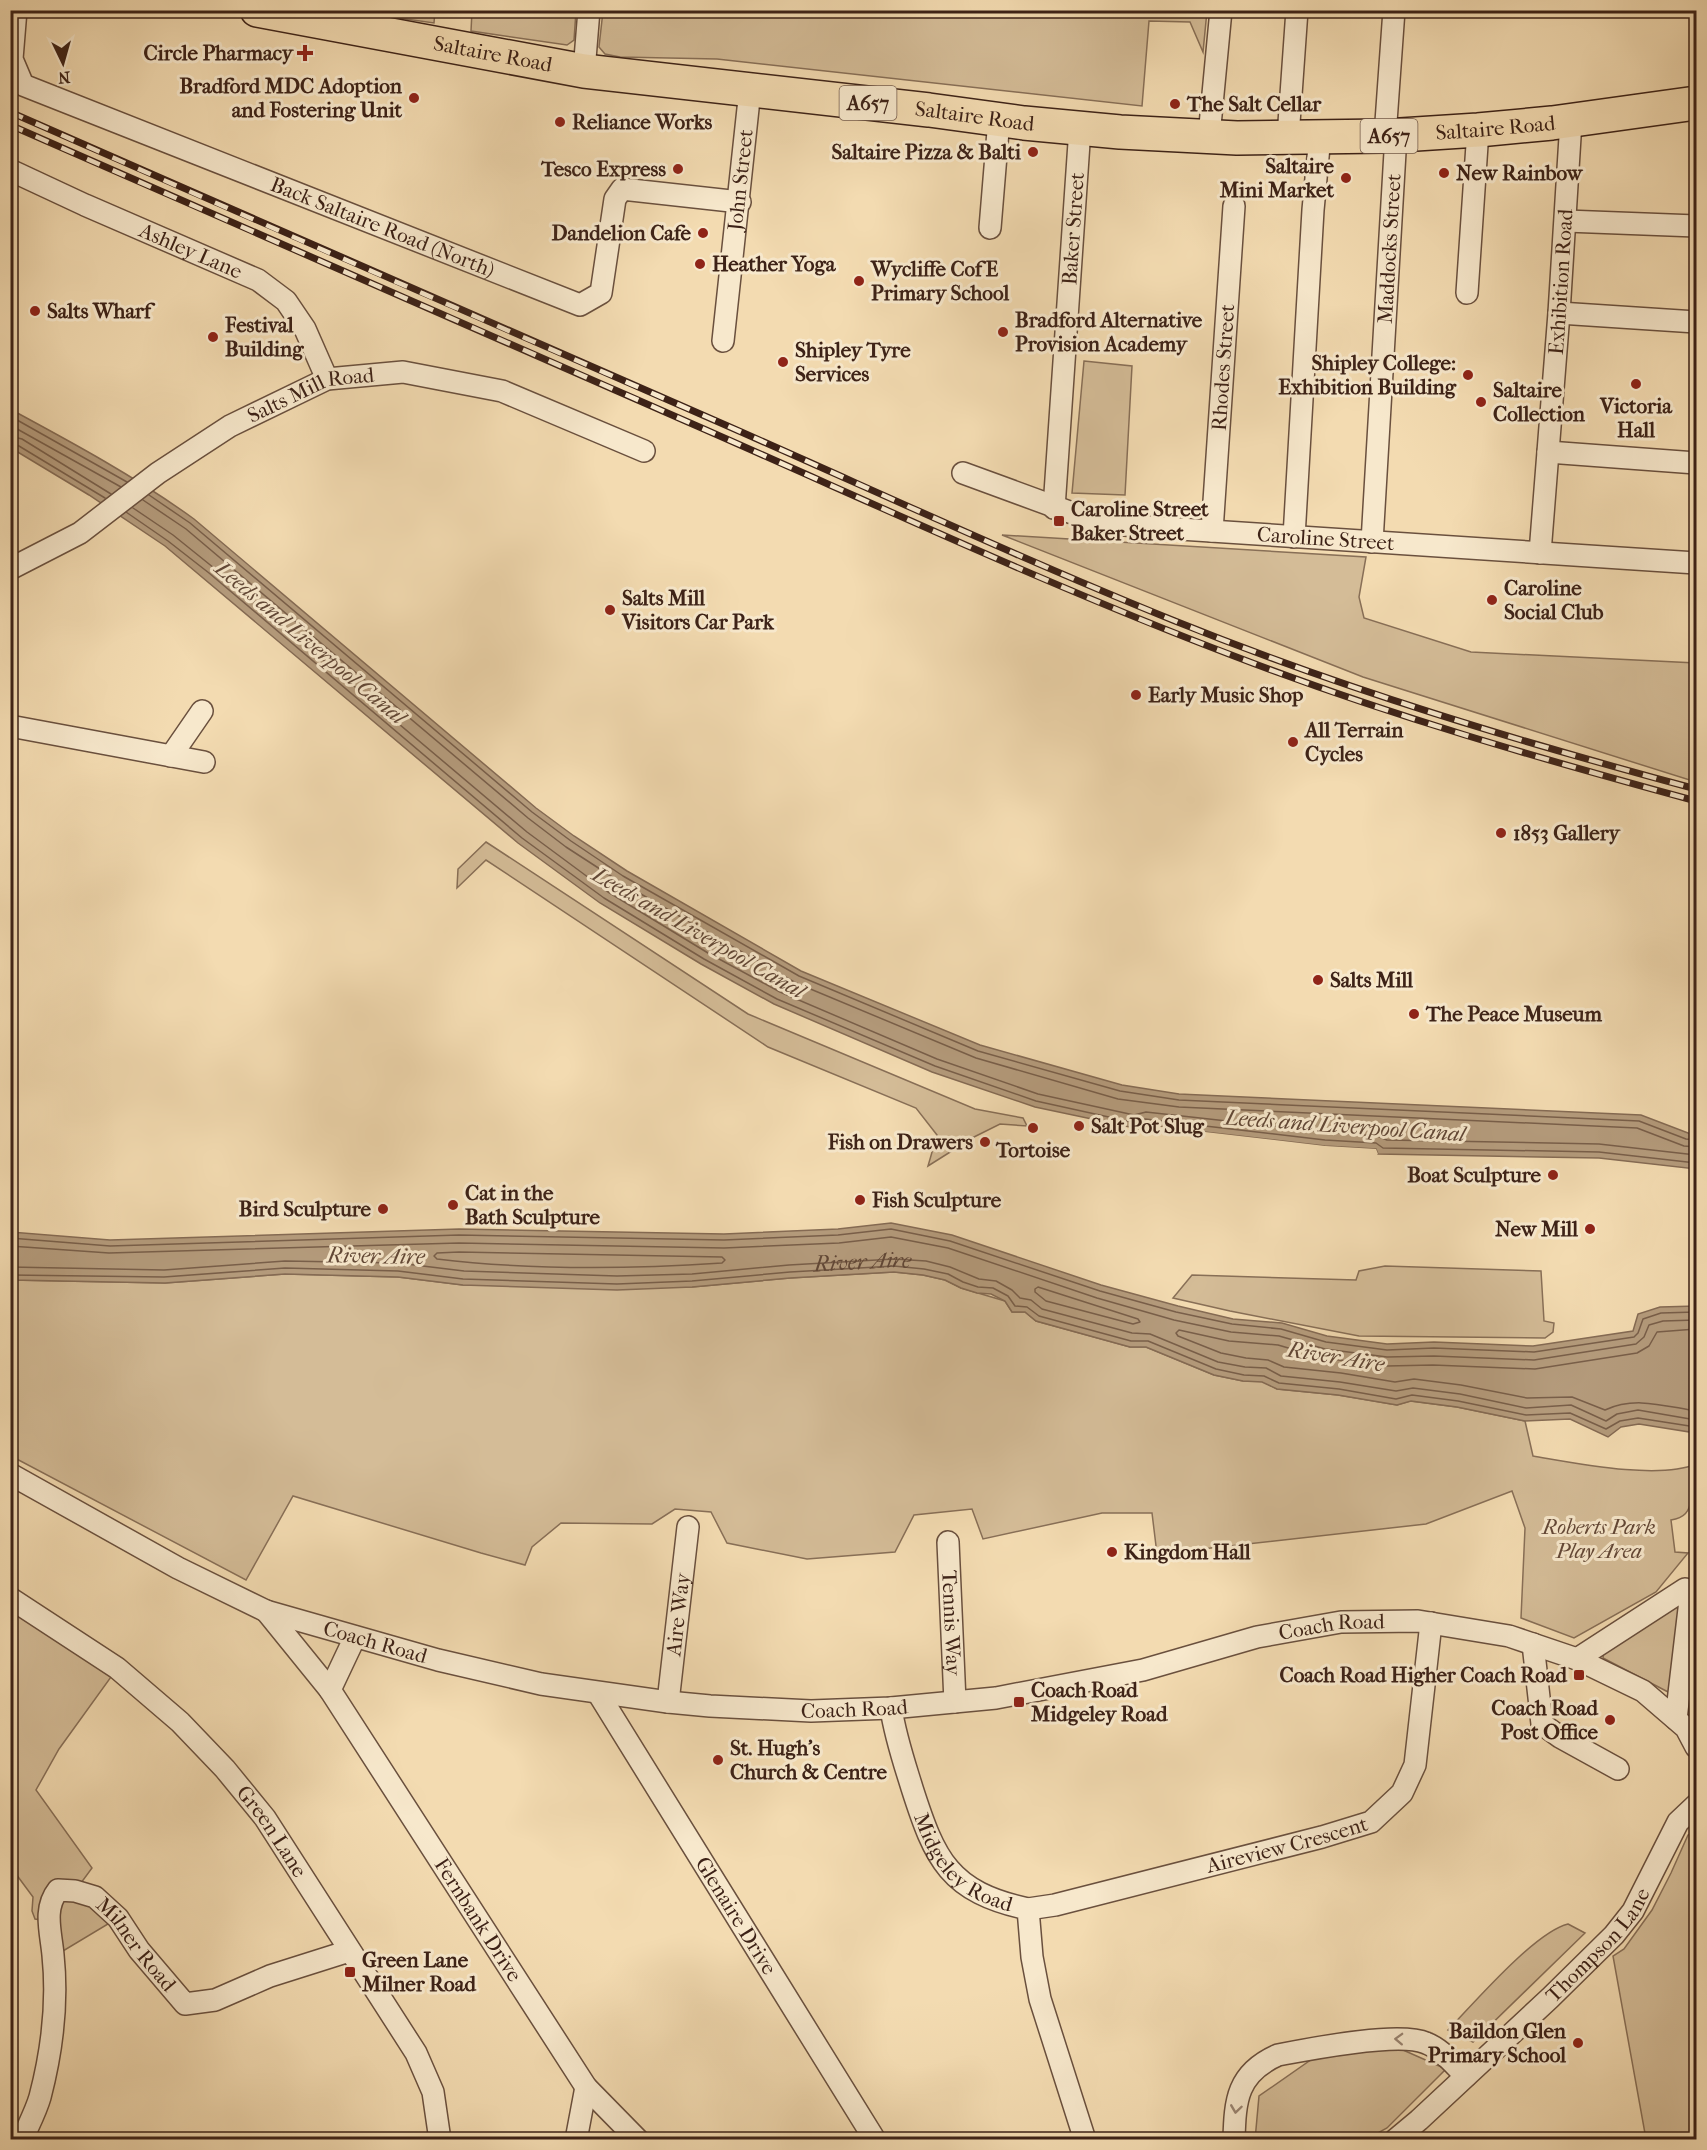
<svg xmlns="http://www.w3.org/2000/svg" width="1707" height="2150" viewBox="0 0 1707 2150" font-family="'IM FELL French Canon',serif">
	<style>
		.green { fill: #d4bc97; stroke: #886f57; stroke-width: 1.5 }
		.water { fill: #b59c7d; stroke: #856b54; stroke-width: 1.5 }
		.pier { fill: #f3dbb1 }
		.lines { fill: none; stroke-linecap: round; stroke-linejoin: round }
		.shore { stroke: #795f4a; stroke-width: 1.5 }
		.street-casing { stroke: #6a503e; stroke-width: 24 }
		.primary-casing { stroke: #3d2217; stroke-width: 36 }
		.street { stroke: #f7e8cc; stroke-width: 21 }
		.primary { stroke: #f3dbb1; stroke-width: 33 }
		.rail-casing { stroke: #3d2217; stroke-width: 7 }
		.rail { stroke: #f7e8cc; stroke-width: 4.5; stroke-dasharray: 14; stroke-linecap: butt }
		.oneway { stroke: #9a8572 }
		.poi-dot { fill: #8f2418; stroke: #f7e8cc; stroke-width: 2 }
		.labels { text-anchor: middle; stroke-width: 6; stroke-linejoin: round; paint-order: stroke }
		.shield { fill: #f7e8cc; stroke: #755d4d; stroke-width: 1.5 }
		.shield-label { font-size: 20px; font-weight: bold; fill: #3d2217 }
		.poi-label { font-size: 21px; font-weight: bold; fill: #3d2217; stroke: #f7e8cc; text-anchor: start }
		.street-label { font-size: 21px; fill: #3d2217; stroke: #f7e8cc }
		.park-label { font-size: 21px; font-style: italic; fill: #634837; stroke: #f7e8cc }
		.water-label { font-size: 22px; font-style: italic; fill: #614736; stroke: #f7e8cc }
	</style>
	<rect width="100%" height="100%" fill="#f3dbb1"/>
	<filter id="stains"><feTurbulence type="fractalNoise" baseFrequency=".00333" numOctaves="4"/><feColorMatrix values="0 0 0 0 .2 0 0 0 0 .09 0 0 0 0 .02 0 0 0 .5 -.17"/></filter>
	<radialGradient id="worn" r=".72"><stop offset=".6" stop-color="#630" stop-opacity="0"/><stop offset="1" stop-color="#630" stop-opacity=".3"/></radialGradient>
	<g class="green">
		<polygon points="363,10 435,10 435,11 434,23 363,13"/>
		<polygon points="472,11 576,11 574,40 567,45 471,31"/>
		<polygon points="603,11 603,10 1207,11 1203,52 1190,22 1149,21 1142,106 717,59 620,57 605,54 599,47"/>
		<polygon points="1084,361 1132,366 1125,495 1072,493"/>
		<polygon points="1002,535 1366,557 1359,597 1364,618 1471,652 1696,663 1696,782 1363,677"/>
		<polygon points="486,842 748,1014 975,1109 1023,1118 1027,1126 1000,1124 974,1137 928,1166 937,1135 916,1108 768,1047 486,860 457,888 458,869"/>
		<polygon points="1385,1266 1541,1271 1544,1321 1554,1323 1553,1332 1545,1338 1359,1336 1230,1311 1173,1298 1192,1275 1356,1280 1359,1271"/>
		<path d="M894,1272L923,1275L945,1280L961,1288L1005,1301L1012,1312H1025L1036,1321L1130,1347H1146L1214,1375L1243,1381H1262L1277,1389L1338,1395L1397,1405L1410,1401L1457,1407L1525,1421L1533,1456C1575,1463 1658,1480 1696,1464V1498H1691C1690,1512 1684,1518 1671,1520L1675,1552L1688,1553L1656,1592L1574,1638L1521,1618L1525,1528L1512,1491L1426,1524L1157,1554L1152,1513H1102L983,1539L972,1509L914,1515L895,1552L807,1559L727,1543L711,1512L675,1509L652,1524L561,1523L532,1547L525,1565L481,1553L293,1496L246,1580L11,1456L10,1280L165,1283L285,1274L398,1277L463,1285L692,1287L790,1278Z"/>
		<polygon points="1672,1602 1681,1610 1670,1693 1603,1658 1604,1649"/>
		<polygon points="11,1609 111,1677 59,1749 36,1790 92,1868 75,1891 118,1918 53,1957 48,1921 35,1919 32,1911 33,1897 13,1870 11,1874"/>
		<polygon points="1696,1830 1696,2139 1646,2139 1613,1956 1624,1949 1652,1910 1671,1873 1688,1835"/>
		<path d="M1568,1924L1585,1933L1473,2042L1448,2030C1474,2003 1535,1932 1568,1924Z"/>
		<polygon points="1394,2046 1446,2069 1387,2128 1367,2139 1255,2140 1259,2096 1315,2057"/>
	</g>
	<g class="water">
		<path d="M10,409C73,443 136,477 194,519L536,808L574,836L627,871L801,971L980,1045L1122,1085L1179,1094L1641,1115L1688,1133L1696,1134V1169L1599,1158L1378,1154L1376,1149L1325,1146L1144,1125L1139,1129L1035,1107L932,1072L774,1004L701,964L600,903L518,843L165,546L89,495L11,448Z"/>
		<polygon points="891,1223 952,1235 1101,1285 1178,1306 1233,1319 1282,1323 1327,1336 1387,1344 1434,1342 1533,1346 1633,1331 1638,1314 1660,1307 1696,1306 1696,1433 1639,1424 1621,1427 1608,1437 1570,1419 1525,1421 1457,1407 1411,1401 1397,1405 1338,1395 1277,1389 1262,1382 1243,1381 1214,1375 1146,1347 1130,1347 1036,1321 1025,1312 1012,1312 1005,1301 991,1294 977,1293 961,1288 945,1280 923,1275 894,1272 790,1278 692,1287 617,1290 463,1285 398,1277 285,1274 165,1283 11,1280 11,1232 110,1240 459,1229 724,1234 838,1229"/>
	</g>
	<polygon class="pier" points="1144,1125 1325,1146 1376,1149 1378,1154 1145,1128 1139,1129"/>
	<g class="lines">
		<g class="shore">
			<polyline points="10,416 127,482"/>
			<polyline points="10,425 121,487"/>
			<polyline points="10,436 22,439 111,494"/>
			<polyline points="10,443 19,446 105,498"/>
			<polyline points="149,495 190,523 532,812 571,841 623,876 799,976 978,1051 1120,1091 1179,1100 1639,1121 1686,1139 1696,1140"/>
			<polyline points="143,500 186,529 528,818 566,847 620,882 796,983 976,1058 1118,1099 1179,1107 1637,1128 1684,1146 1696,1147"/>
			<polyline points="133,508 173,535 214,568 527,832 608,892 708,953 780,992 937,1059 1038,1094 1134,1115 1146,1112 1326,1132 1377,1136 1387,1140 1599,1144 1696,1155"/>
			<polyline points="126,512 168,541 209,573 522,838 604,898 704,959 777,999 935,1066 1036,1101 1136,1123 1145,1119 1325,1140 1376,1143 1383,1148 1599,1152 1696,1163"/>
			<polyline points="10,1238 110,1246 459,1235 724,1240 838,1235 891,1229 950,1241 1100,1291 1176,1312 1232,1324 1281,1329 1326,1342 1387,1350 1434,1348 1534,1352 1634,1337 1638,1333 1643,1319 1661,1313 1696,1312"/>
			<polyline points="10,1246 109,1253 459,1243 724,1248 839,1243 891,1237 948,1248 1097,1298 1174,1320 1231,1332 1279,1336 1325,1349 1387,1357 1434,1356 1534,1360 1636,1344 1644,1337 1649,1325 1663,1321 1696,1320"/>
			<path d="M459,1252L722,1257L725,1260L722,1263C631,1269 528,1270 437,1259L434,1256L437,1253Z"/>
			<path id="s1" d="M10,1267L164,1270L285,1261L398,1263L464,1271L617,1276L692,1274L789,1265L894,1259L926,1261L950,1267L979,1279L996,1281L1012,1290L1020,1298L1031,1300L1042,1309L1132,1333L1150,1334L1218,1362L1245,1367L1266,1368L1281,1376L1340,1382L1396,1391L1413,1388L1460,1394L1526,1408L1571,1405L1606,1421L1617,1414L1638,1410L1696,1420"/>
			<polyline points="10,1275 164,1277 285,1268 398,1271 463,1279 617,1284 692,1281 790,1272 894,1266 924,1269 948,1274 963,1282 978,1287 993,1288 1008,1296 1015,1306 1027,1307 1039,1316 1131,1341 1148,1341 1216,1369 1244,1375 1264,1376 1279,1383 1339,1389 1396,1399 1412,1395 1458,1401 1526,1415 1570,1413 1606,1429 1620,1421 1638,1418 1696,1427"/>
			<polygon points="1038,1287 1138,1319 1140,1322 1133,1324 1046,1301 1035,1292 1035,1289"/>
			<path d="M1696,1329L1657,1332L1649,1346L1637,1353L1535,1369L1433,1365L1387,1366L1323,1358L1278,1345L1229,1341L1179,1330L1176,1333L1178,1336L1221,1353L1246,1358L1268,1360L1284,1367L1341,1373L1395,1382L1414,1379L1461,1385L1527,1398L1572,1397L1605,1410C1635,1396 1664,1406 1696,1411"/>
		</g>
		<defs>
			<g id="street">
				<path id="s2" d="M16,10L12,59L23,85L580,305L601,293L615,199L622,189L740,202"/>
				<polyline points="584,71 589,10"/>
				<polyline points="1209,136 1221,10"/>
				<polyline points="1385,136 1394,10"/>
				<polyline points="1288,137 1297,10"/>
				<path id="s3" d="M10,170L85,205L258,280L286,301L305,329L327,379"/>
				<polyline points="1566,221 1696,226"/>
				<polyline points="990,228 999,119"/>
				<polyline points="1467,293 1478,130"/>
				<polyline points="1559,313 1696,322"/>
				<path id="s4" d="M723,341L750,90"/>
				<polyline points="1548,452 1696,463"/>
				<path id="s5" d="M963,473L1094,521L1134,526L1696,563"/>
				<path id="s6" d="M1054,508L1080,128"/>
				<path id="s7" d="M1212,531L1234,206"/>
				<polyline points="1294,537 1313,210 1320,136"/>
				<path id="s8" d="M1372,542L1396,135"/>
				<path id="s9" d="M1540,553L1559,313L1571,121"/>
				<path id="s10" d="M10,569L80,533L158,473L230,426L327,379L403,372L502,391L644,451"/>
				<polyline points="10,726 204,762"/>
				<polyline points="171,756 202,711"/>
				<path id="s11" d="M10,1474L178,1568L266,1611L438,1660L541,1684L668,1702L710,1706L811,1711L891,1708L996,1698L1143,1670L1257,1637L1341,1622L1418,1621L1509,1636L1577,1659L1643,1691L1686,1728L1696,1747"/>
				<path id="s12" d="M948,1542L955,1702"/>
				<path id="s13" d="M10,1598L117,1668L180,1722L225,1769L265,1818L416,2053L433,2092L440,2140"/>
				<polyline points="266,1611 330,1690"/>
				<path id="s14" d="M355,1637L330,1690L586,2087L638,2140"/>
				<polyline points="1533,1644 1542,1724 1560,1737 1618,1769"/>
				<polyline points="1577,1659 1685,1589 1691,1592 1676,1719"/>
				<path id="s15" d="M598,1693L875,2140"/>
				<path id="s16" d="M668,1702L688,1527"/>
				<path id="s17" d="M891,1708C895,1736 904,1762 912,1788C935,1860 949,1892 1028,1909L1032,1957L1040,1999L1085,2140"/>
				<path id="s18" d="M1028,1909L1055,1905L1322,1837L1371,1822L1402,1793L1415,1765L1431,1623"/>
				<path id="s19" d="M22,2140C28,2126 36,2111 40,2097C52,2051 58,2003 53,1955C51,1932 43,1909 58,1890L75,1891L95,1897L118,1918L139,1950L185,2004L215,2000L270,1976L349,1951"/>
				<polyline points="576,2140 586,2087"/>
				<path d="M1234,2140C1235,2100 1237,2073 1278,2055C1310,2049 1399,2031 1426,2043C1442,2049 1454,2065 1466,2076"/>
				<path id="s20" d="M1395,2140L1419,2120L1550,1998L1614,1935L1633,1911L1678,1822L1696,1805"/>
			</g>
			<g id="primary">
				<path id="s21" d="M257,10L584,71L929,110L1024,123L1120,132L1237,138L1385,136L1478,130L1552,123L1696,103"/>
			</g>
		</defs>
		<use href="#street" class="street-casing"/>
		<use href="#primary" class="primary-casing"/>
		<use href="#street" class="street"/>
		<use href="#primary" class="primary"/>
		<defs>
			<g id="rail">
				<path d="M10,112C244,216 479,318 714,420C867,487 1019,558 1175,621C1344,689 1520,742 1696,789"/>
				<path d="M10,125C239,226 468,325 697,426C875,504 1052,587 1234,656C1385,714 1541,759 1696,801"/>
			</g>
		</defs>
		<use href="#rail" class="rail-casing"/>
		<use href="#rail" class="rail"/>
	</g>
	<defs><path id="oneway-chevron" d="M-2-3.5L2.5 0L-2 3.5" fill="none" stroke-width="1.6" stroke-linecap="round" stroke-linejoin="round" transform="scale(1.5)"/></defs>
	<g class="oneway">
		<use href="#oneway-chevron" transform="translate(1399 2039) rotate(-178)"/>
		<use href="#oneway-chevron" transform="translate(1236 2109) rotate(98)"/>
	</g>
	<g class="poi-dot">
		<path d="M302 44h6v6h6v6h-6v6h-6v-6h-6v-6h6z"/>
		<circle cx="414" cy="98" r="6"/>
		<circle cx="1175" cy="104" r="6"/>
		<circle cx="560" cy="122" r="6"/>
		<circle cx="1033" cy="152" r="6"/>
		<circle cx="678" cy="169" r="6"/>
		<circle cx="1444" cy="173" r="6"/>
		<circle cx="1346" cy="178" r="6"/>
		<circle cx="703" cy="233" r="6"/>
		<circle cx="700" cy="264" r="6"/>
		<circle cx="859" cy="281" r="6"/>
		<circle cx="35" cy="311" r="6"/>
		<circle cx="1003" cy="332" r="6"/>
		<circle cx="213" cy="337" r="6"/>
		<circle cx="783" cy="362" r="6"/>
		<circle cx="1468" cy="375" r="6"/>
		<circle cx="1636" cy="384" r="6"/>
		<circle cx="1481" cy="402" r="6"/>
		<rect x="1053" y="515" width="12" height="12" rx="3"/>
		<circle cx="1492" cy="600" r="6"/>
		<circle cx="610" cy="610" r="6"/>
		<circle cx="1136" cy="695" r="6"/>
		<circle cx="1293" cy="742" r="6"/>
		<circle cx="1501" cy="833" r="6"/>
		<circle cx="1318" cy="980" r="6"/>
		<circle cx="1414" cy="1014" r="6"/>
		<circle cx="1079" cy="1126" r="6"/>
		<circle cx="1033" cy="1128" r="6"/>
		<circle cx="985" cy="1142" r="6"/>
		<circle cx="1553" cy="1175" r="6"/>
		<circle cx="860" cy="1200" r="6"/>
		<circle cx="453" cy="1205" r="6"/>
		<circle cx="383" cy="1209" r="6"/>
		<circle cx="1590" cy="1229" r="6"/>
		<circle cx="1112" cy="1552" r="6"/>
		<rect x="1573" y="1669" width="12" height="12" rx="3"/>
		<rect x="1013" y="1696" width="12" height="12" rx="3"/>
		<circle cx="1610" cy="1720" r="6"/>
		<circle cx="718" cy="1760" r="6"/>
		<rect x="344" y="1966" width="12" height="12" rx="3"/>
		<circle cx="1578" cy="2043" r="6"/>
	</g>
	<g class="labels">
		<g class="shield">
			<rect x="839.5" y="86" width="57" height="34" rx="4.5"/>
			<rect x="1360.5" y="119" width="57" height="34" rx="4.5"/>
		</g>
		<g class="shield-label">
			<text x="868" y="110">A657</text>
			<text x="1389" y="143">A657</text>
		</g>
		<g class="poi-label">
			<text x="293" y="60" text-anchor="end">Circle Pharmacy</text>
			<text x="402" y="93" text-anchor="end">Bradford MDC Adoption<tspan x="402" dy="24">and Fostering Unit</tspan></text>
			<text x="1187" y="111">The Salt Cellar</text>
			<text x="572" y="129">Reliance Works</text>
			<text x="1021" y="159" text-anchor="end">Saltaire Pizza &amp; Balti</text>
			<text x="1334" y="173" text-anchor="end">Saltaire<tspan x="1334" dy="24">Mini Market</tspan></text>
			<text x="666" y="176" text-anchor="end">Tesco Express</text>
			<text x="1456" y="180">New Rainbow</text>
			<text x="691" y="240" text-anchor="end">Dandelion Cafe</text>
			<text x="712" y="271">Heather Yoga</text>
			<text x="871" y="276">Wycliffe CofE<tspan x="871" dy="24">Primary School</tspan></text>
			<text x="47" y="318">Salts Wharf</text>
			<text x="1015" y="327">Bradford Alternative<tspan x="1015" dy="24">Provision Academy</tspan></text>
			<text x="225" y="332">Festival<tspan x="225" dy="24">Building</tspan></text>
			<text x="795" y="357">Shipley Tyre<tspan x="795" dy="24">Services</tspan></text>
			<text x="1456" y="370" text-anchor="end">Shipley College:<tspan x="1456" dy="24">Exhibition Building</tspan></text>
			<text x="1493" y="397">Saltaire<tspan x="1493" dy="24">Collection</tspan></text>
			<text x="1636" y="413" text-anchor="middle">Victoria<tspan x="1636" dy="24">Hall</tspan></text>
			<text x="1071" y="516">Caroline Street<tspan x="1071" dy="24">Baker Street</tspan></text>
			<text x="1504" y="595">Caroline<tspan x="1504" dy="24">Social Club</tspan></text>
			<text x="622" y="605">Salts Mill<tspan x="622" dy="24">Visitors Car Park</tspan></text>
			<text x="1148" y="702">Early Music Shop</text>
			<text x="1305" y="737">All Terrain<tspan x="1305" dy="24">Cycles</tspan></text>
			<text x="1513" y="840">1853 Gallery</text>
			<text x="1330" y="987">Salts Mill</text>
			<text x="1426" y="1021">The Peace Museum</text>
			<text x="1091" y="1133">Salt Pot Slug</text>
			<text x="973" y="1149" text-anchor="end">Fish on Drawers</text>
			<text x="1033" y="1157" text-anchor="middle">Tortoise</text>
			<text x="1541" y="1182" text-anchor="end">Boat Sculpture</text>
			<text x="465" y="1200">Cat in the<tspan x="465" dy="24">Bath Sculpture</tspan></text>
			<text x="872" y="1207">Fish Sculpture</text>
			<text x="371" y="1216" text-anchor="end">Bird Sculpture</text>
			<text x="1578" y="1236" text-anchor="end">New Mill</text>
			<text x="1124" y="1559">Kingdom Hall</text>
			<text x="1567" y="1682" text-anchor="end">Coach Road Higher Coach Road</text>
			<text x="1031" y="1697">Coach Road<tspan x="1031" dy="24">Midgeley Road</tspan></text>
			<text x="1598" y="1715" text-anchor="end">Coach Road<tspan x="1598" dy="24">Post Office</tspan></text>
			<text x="730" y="1755">St. Hugh's<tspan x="730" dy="24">Church &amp; Centre</tspan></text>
			<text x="362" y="1967">Green Lane<tspan x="362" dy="24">Milner Road</tspan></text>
			<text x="1566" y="2038" text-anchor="end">Baildon Glen<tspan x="1566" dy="24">Primary School</tspan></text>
		</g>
		<g class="street-label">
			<text dy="7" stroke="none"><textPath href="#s21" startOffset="240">Saltaire Road</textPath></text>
			<text dy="7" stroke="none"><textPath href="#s21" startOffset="726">Saltaire Road</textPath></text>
			<text dy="7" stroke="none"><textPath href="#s21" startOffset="1248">Saltaire Road</textPath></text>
			<text dy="7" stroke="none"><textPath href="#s4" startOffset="162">John Street</textPath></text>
			<text dy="7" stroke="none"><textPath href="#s2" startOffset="464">Back Saltaire Road (North)</textPath></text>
			<text dy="7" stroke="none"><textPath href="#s6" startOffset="280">Baker Street</textPath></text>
			<text dy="7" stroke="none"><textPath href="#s8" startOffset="294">Maddocks Street</textPath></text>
			<text dy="7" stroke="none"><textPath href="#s3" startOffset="198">Ashley Lane</textPath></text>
			<text dy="7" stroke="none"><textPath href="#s9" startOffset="272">Exhibition Road</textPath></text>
			<text dy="7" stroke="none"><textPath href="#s7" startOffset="164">Rhodes Street</textPath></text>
			<text dy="7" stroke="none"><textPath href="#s10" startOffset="351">Salts Mill Road</textPath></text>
			<text dy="7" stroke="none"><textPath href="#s5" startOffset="372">Caroline Street</textPath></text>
			<text dy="7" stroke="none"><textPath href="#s16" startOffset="88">Aire Way</textPath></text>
			<text dy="7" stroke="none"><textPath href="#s12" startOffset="81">Tennis Way</textPath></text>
			<text dy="7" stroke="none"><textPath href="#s11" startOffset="1376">Coach Road</textPath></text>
			<text dy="7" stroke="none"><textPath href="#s11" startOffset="404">Coach Road</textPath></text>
			<text dy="7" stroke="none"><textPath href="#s11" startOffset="890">Coach Road</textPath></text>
			<text dy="7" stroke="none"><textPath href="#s13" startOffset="354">Green Lane</textPath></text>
			<text dy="7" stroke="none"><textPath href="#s18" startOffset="267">Aireview Crescent</textPath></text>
			<text dy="7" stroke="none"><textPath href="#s17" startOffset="178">Midgeley Road</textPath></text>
			<text dy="7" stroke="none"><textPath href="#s15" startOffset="262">Glenaire Drive</textPath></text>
			<text dy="7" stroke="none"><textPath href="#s14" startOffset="332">Fernbank Drive</textPath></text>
			<text dy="7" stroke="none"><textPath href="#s20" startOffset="282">Thompson Lane</textPath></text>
			<text dy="7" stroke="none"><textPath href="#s19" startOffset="358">Milner Road</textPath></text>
		</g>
		<g class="park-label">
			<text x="1599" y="1534">Roberts Park<tspan x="1599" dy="24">Play Area</tspan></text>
		</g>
		<g class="water-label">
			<text transform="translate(311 642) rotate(40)" y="8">Leeds and Liverpool Canal</text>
			<text transform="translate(699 932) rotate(30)" y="8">Leeds and Liverpool Canal</text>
			<text transform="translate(1345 1125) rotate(4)" y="8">Leeds and Liverpool Canal</text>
			<text transform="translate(376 1255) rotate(1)" y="8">River Aire</text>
			<text dy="8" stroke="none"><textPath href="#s1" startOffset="854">River Aire</textPath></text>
			<text transform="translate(1336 1356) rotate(9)" y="8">River Aire</text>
		</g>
	</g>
	<rect width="1707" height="2150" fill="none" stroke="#f3dbb1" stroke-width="36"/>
	<rect x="12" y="12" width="1683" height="2126" fill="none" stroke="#3d2217" stroke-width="3"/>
	<rect x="18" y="18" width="1671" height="2114" fill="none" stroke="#3d2217" stroke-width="1.5"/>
	<g transform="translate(63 63) rotate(175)" stroke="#f7e8cc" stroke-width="4.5" paint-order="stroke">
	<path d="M0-4.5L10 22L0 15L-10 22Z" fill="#3d2217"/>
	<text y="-9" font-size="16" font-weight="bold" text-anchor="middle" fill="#3d2217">N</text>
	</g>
	<rect width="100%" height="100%" filter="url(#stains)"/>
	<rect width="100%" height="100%" fill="url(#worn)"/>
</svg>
